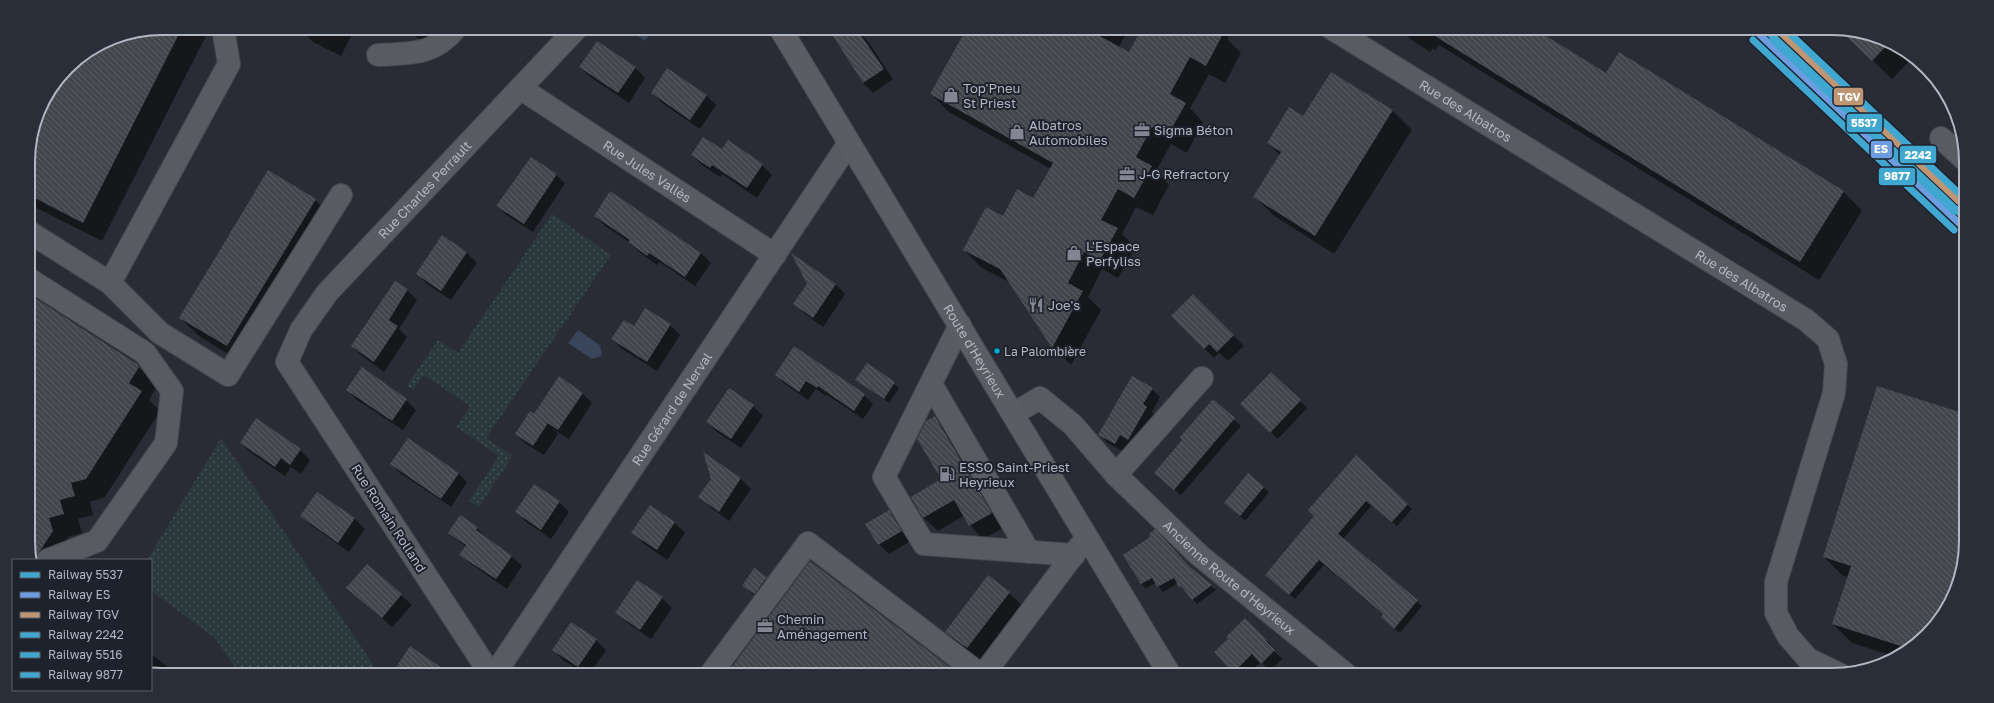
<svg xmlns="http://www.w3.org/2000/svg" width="1994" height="703" viewBox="0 0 1994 703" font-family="'Golos Text',sans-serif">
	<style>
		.green { fill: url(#green-dots) }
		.water { fill: #3a445b }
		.shadow { fill: #0007 }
		.building { fill: url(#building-back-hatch) }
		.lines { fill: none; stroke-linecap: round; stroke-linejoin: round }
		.minor-casing { stroke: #44474d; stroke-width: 24 }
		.major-casing { stroke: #464951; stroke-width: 24 }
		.minor { stroke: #585b62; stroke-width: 22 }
		.major { stroke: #5b5d63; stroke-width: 22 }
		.rail-1-casing { stroke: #1d222d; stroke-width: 10 }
		.rail-2-casing { stroke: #1d222d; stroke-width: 10 }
		.rail-3-casing { stroke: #1d222d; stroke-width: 10 }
		.rail-4-casing { stroke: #1d222d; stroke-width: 10 }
		.rail-5-casing { stroke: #1d222d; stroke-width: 10 }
		.rail-6-casing { stroke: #1d222d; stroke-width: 10 }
		.rail-1 { stroke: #40a8d0; stroke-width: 7 }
		.rail-2 { stroke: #6d9de0; stroke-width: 7 }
		.rail-3 { stroke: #bf9674; stroke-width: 7 }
		.rail-4 { stroke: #40a8d0; stroke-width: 7 }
		.rail-5 { stroke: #40a8d0; stroke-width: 7 }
		.rail-6 { stroke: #40a8d0; stroke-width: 7 }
		.bus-dot { fill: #00a9ce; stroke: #1d222d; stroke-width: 1.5 }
		.labels { text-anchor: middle; stroke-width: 4; stroke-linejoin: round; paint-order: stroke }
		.bus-label { font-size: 12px; fill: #b3b7c4; stroke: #1d222d; text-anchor: start }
		.poi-label { font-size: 13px; fill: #b3b7c4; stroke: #1d222d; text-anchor: start }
		.street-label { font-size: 13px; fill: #b3b7c4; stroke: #1d222d }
		.rim { fill: none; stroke: #b3b7c4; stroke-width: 2 }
		.line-badge { stroke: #1d222d; stroke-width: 1.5 }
		.badge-label { font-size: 11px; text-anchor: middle; font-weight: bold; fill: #fff }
	</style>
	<defs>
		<pattern id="green-dots" width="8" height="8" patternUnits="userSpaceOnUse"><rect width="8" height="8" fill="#2b383c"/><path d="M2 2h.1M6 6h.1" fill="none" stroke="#475357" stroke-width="1.8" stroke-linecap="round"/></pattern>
		<pattern id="building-back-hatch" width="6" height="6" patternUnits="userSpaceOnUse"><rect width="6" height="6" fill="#43464c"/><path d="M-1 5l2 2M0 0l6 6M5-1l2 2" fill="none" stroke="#5c5e64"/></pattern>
	</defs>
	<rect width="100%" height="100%" fill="#292c34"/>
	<g class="green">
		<polygon points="552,214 611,255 486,438 513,456 479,507 469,501 499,456 456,427 470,406 424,375 413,390 407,385 438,340 458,353"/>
		<polygon points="221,438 372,663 380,675 240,675 215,638 151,591 151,560 147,560"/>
	</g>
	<g class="water">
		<polygon points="636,28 654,28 645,41 633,33"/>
		<polygon points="578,330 601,346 600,348 602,352 601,356 592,359 568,343"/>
	</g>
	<g class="shadow">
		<polygon points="162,28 210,28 102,241 29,204 28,153 42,102 73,61 111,38"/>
		<polygon points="299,28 355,28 341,56 313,42"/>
		<polygon points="399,28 441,28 433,46"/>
		<polygon points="829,28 856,28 869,43 893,79 873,93 863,83"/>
		<polygon points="968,28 1129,28 1119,47 1130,54 1144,28 1234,28 1227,39 1241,53 1225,83 1209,74 1190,108 1203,122 1187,153 1171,144 1156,171 1169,185 1153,215 1136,207 1122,234 1135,247 1118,278 1102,269 1088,297 1101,310 1071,365 1053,347 1009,282 982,268 964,250 1003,218 1034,200 1051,169 949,112 931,94"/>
		<polygon points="1399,28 1532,28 1606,74 1619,54 1844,192 1862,211 1819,280 1439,45 1435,50 1433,48 1430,52 1413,41"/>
		<polygon points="1840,29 1875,35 1911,59 1892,79"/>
		<polygon points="597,42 635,68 645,78 629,103 590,77 580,67"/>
		<polygon points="1331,73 1393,111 1412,130 1334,254 1273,215 1254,196 1280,155 1268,143 1304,118"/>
		<polygon points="652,93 706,95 716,105 700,129 662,103"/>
		<polygon points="728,142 762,165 772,175 757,198 722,174 720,177 702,165 692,155 722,151"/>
		<polygon points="556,175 565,183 533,232 506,215 498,206"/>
		<polygon points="315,200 334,218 246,365 199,336 180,318"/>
		<polygon points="595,216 701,253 711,263 695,286 660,262 657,265 639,252 629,242 605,226"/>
		<polygon points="443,236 467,253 477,263 451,300 427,284 417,274"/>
		<polygon points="835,284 845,294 823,327 805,314 795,304"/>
		<polygon points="407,290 417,300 399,329 407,337 384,372 362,356 352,346"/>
		<polygon points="1193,295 1244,346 1228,361 1219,353 1214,358 1172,316"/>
		<polygon points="29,296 139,367 157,386 149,400 160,411 105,497 90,502 93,515 78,519 82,533 67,537 71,551 49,560 30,548"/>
		<polygon points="670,325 680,335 657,371 622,349 613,339"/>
		<polygon points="794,347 864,395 873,404 863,419 827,395 826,396 816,389 808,400 785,384 776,375"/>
		<polygon points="867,365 899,388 889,403 856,380"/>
		<polygon points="1271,373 1307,408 1278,439 1248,411"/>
		<polygon points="1152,389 1160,397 1152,412 1155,416 1137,447 1129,443 1124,452 1108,443 1099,434"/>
		<polygon points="347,390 406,400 416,410 403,430 357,400"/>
		<polygon points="582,393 592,403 569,439 553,429 558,434 544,455 526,444 516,434 539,418"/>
		<polygon points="1213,401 1241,426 1181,495 1162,479 1184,440"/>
		<polygon points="753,406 763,416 741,448 717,432 707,422"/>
		<polygon points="1966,415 1966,541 1959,584 1943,616 1914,647 1896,657 1852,643 1833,624 1848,577 1843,576 1824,557"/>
		<polygon points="935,417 948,431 1005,527 983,539 970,525 964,516 938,531 924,518 912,498 943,479"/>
		<polygon points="241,443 300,450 310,460 301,474 291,467 285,476 251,453"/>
		<polygon points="1356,457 1412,509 1397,526 1372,505 1343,539 1422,606 1400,633 1387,622 1384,615 1324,565 1295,599 1271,579"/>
		<polygon points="391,464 458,473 467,482 451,507 400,473"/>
		<polygon points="1248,475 1269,492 1245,521 1225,503"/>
		<polygon points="712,479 741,479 751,489 729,521 710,507 700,497"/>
		<polygon points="535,486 559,502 569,512 551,539 526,522 516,512"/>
		<polygon points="317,493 355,519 365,529 349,552 312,526 302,516"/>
		<polygon points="650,507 675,523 685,533 667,560 643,543 633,533"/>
		<polygon points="889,511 899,521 911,541 889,554 879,544"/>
		<polygon points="477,528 487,539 512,557 522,566 507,589 471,564 461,555 466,547 449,533"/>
		<polygon points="1152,537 1211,586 1216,590 1197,604 1178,583 1163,592 1156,583 1146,588 1141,583"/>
		<polygon points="367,565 412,605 392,627 348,588"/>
		<polygon points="754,570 771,583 760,598 743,586"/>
		<polygon points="1009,593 1024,607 982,662 961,647 947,632"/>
		<polygon points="662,598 672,608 651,639 626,622 616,612"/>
		<polygon points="1245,619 1275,649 1273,650 1282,659 1270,671 1261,662 1247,675 1236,675 1215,652 1229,639"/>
		<polygon points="596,640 606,650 589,675 586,675 563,660 553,650"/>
		<polygon points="151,654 167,666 161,674 162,675 151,673"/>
	</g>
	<g class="building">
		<polygon points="162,28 182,28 83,223 29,195 28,153 42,102 73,61 111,38"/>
		<polygon points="828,28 856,28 884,69 863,83"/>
		<polygon points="967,28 1101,28 1098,35 1129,52 1142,28 1213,28 1223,34 1206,66 1190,57 1170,94 1186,103 1168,135 1152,127 1136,157 1152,166 1134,198 1118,189 1101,220 1118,228 1100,260 1084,252 1068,283 1083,291 1052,348 1000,269 963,250 986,207 1003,216 1017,189 1033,198 1053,163 930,94"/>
		<polygon points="1422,28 1533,28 1606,73 1619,52 1844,191 1800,262"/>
		<polygon points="1839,29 1875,35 1888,44 1872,61"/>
		<polygon points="597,41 636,67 618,93 579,67"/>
		<polygon points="667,68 707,95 690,120 651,93"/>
		<polygon points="1331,72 1393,110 1315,236 1253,197 1281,152 1267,143 1289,107 1303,116"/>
		<polygon points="703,137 722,149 728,140 763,164 747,188 712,165 710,168 691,155"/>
		<polygon points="531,157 557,174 524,224 496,206"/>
		<polygon points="268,170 316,199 227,346 179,318"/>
		<polygon points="610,191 701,253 685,277 649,253 647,256 628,242 630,240 594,216"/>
		<polygon points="442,235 467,252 441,291 416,274"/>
		<polygon points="791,253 836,284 813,318 793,304 807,284"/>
		<polygon points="395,281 408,289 389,320 398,326 374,362 351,346"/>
		<polygon points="29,294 137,364 139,367 129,383 142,391 86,479 71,483 75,496 60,500 64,514 49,518 53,531 34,560 30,560"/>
		<polygon points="1193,294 1234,335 1217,352 1209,344 1204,349 1171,316"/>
		<polygon points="645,308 671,324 647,362 611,339 624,320 634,326"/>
		<polygon points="794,346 865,394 854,411 818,386 817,388 806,381 799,392 775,375"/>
		<polygon points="867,363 895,382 884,399 855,380"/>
		<polygon points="362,367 407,399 392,421 346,390"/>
		<polygon points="1271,372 1301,400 1270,433 1240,404"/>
		<polygon points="559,376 583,393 558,430 534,414"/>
		<polygon points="1132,376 1153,388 1143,404 1147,407 1128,440 1120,435 1115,444 1098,435"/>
		<polygon points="1877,386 1966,414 1966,541 1959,584 1943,616 1910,649 1832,624 1851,566 1823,557"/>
		<polygon points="729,388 754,405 731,439 706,422"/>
		<polygon points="1213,399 1235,418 1174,490 1154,473 1182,440 1180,437"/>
		<polygon points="530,411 548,423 533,446 515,434"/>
		<polygon points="935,416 992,513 969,526 954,500 923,518 911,497 941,479 917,439 926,421"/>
		<polygon points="256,418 301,449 290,465 281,458 275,467 240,443"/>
		<polygon points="408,438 459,473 441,499 390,464"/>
		<polygon points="703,452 741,478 719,512 698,497 711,479"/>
		<polygon points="1356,455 1408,504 1392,522 1366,501 1338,534 1418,600 1394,629 1381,617 1383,614 1319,560 1289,595 1265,575 1314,516 1308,510"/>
		<polygon points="1248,473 1264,487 1240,516 1224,503"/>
		<polygon points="534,484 560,501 541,530 515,512"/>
		<polygon points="317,492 355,518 338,543 300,516"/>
		<polygon points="650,505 675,522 657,550 631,533"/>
		<polygon points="889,510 902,531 878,545 865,524"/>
		<polygon points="460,515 478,527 476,530 512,556 496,579 459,555 466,545 448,533"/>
		<polygon points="1155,529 1190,567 1212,585 1192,600 1181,586 1179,587 1174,578 1157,587 1152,578 1141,584 1123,555 1150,537 1149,534"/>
		<polygon points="810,561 960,675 726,675"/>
		<polygon points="367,564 402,594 382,618 346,588"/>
		<polygon points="754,568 767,577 755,594 742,586"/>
		<polygon points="988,575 1010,592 967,648 945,632"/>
		<polygon points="637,580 663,597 640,630 615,613"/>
		<polygon points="1245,618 1267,640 1266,641 1275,650 1261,664 1252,654 1233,673 1214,652 1228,639 1226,637"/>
		<polygon points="571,622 597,639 578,667 552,650"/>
		<polygon points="410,646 452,675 391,675"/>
	</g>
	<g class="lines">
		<defs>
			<g id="minor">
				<path id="s1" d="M1331,28L1806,320L1828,339L1836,364L1834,393L1776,582V613L1788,636L1808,659L1841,675"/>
				<path d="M378,55C411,53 433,56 456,28"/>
				<path id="s2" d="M520,88L775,255"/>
				<polyline points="1941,138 1965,160"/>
				<polyline points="29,232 110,283 160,333 228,375 341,195"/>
				<polyline points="29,279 145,353 172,391 166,443 97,541 48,560"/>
				<polyline points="110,283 229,64 223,28"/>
				<polyline points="960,325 884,477 924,544 1074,555"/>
				<polyline points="931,384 1029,552"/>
				<path id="s3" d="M1013,414L1040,398L1073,425L1116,475L1199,555L1347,675"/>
				<polyline points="1116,475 1202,378"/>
				<path id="s4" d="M491,675L287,362L301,330L327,293L577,28"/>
				<path id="s5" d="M494,675L849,143"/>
				<polyline points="710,675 808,543 981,675"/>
				<polyline points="983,675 1080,546"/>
			</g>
			<g id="major">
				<path id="s6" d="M780,28L1170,675"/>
			</g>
		</defs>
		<use href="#minor" class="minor-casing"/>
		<use href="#major" class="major-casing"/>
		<use href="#minor" class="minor"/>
		<use href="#major" class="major"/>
		<defs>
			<polyline id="rail-1" points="1764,28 1965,218"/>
			<polyline id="rail-2" points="1759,34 1960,224"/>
			<polyline id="rail-3" points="1776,28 1965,207"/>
			<polyline id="rail-4" points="1784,28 1965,199"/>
			<polyline id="rail-5" points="1773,40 1954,211"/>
			<polyline id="rail-6" points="1753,40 1954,230"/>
		</defs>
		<use href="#rail-1" class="rail-1-casing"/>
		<use href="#rail-2" class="rail-2-casing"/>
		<use href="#rail-3" class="rail-3-casing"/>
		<use href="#rail-4" class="rail-4-casing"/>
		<use href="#rail-5" class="rail-5-casing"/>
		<use href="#rail-6" class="rail-6-casing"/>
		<use href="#rail-1" class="rail-1"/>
		<use href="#rail-2" class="rail-2"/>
		<use href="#rail-3" class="rail-3"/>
		<use href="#rail-4" class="rail-4"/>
		<use href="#rail-5" class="rail-5"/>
		<use href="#rail-6" class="rail-6"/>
	</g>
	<defs>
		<symbol id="shop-bare" viewBox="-9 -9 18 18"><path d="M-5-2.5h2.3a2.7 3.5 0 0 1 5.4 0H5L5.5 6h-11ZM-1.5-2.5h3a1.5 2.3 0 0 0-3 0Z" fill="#838692" stroke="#1d222d" stroke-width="2.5" paint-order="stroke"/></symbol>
		<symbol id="office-bare" viewBox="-9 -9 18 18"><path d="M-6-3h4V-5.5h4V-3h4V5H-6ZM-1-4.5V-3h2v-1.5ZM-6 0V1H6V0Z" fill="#838692" stroke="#1d222d" stroke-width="2.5" paint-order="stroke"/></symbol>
		<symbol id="restaurant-bare" viewBox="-9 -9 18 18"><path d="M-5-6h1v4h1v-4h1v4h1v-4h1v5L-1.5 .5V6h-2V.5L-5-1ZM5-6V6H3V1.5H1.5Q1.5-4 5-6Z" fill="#838692" stroke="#1d222d" stroke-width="2.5" paint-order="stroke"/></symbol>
		<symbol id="fuel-bare" viewBox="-9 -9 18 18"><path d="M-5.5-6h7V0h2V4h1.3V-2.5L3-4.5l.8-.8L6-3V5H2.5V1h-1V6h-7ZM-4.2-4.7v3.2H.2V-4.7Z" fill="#838692" stroke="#1d222d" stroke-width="2.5" paint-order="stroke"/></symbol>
	</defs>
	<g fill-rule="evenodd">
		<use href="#shop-bare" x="940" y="84" width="22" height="22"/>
		<use href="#office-bare" x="1131" y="119" width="22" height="22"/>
		<use href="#shop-bare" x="1006" y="121" width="22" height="22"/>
		<use href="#office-bare" x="1116" y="163" width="22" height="22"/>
		<use href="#shop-bare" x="1063" y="242" width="22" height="22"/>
		<use href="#restaurant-bare" x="1025" y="294" width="22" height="22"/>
		<use href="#fuel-bare" x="936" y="463" width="22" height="22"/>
		<use href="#office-bare" x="754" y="615" width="22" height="22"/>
	</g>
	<circle class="bus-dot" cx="997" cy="351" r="3.5"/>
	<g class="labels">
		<g class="bus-label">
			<text x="1004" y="356">La Palombière</text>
		</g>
		<g class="poi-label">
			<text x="963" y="93">Top'Pneu<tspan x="963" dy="15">St Priest</tspan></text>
			<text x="1029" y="130">Albatros<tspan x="1029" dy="15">Automobiles</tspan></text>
			<text x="1154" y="135">Sigma Béton</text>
			<text x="1139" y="179">J-G Refractory</text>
			<text x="1086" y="251">L'Espace<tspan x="1086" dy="15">Perfyliss</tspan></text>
			<text x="1048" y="310">Joe's</text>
			<text x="959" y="472">ESSO Saint-Priest<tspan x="959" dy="15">Heyrieux</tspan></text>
			<text x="777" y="624">Chemin<tspan x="777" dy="15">Aménagement</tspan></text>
		</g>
		<g class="street-label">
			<text dy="5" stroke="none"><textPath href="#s1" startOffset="158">Rue des Albatros</textPath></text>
			<text dy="5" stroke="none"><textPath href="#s2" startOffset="152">Rue Jules Vallès</textPath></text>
			<text dy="5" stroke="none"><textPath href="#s4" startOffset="596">Rue Charles Perrault</textPath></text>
			<text dy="5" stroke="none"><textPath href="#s1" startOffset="482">Rue des Albatros</textPath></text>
			<text dy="5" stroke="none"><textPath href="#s6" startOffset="377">Route d'Heyrieux</textPath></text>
			<text dy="5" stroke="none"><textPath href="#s5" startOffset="320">Rue Gérard de Nerval</textPath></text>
			<text transform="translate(389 518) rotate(57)" y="5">Rue Romain Rolland</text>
			<text dy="5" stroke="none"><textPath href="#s3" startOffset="293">Ancienne Route d'Heyrieux</textPath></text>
		</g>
	</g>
	<path d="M0 0H1994V703H0ZM162 35H1832A127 127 0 0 1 1959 162V541A127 127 0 0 1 1832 668H162A127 127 0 0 1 35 541V162A127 127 0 0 1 162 35Z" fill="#292e39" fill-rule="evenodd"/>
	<path class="rim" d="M162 35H1832A127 127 0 0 1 1959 162V541A127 127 0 0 1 1832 668H162A127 127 0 0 1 35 541V162A127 127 0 0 1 162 35Z"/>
	<g class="line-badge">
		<rect x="1833" y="87" width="31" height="19" rx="4" fill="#bf9674"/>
		<rect x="1846" y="113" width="37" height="20" rx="4" fill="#40a8d0"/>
		<rect x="1870" y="140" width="23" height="19" rx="4" fill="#6d9de0"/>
		<rect x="1899" y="145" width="38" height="19" rx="4" fill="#40a8d0"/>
		<rect x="1878" y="167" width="38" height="19" rx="4" fill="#40a8d0"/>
	</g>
	<g class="badge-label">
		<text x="1849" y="101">TGV</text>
		<text x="1864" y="127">5537</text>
		<text x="1881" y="153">ES</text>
		<text x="1918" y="159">2242</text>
		<text x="1897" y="180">9877</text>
	</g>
	<rect x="12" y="559" width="140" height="132" fill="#1d222d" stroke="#595e69"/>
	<rect x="20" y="572" width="20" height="6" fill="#40a8d0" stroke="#595e69"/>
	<text x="48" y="579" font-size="12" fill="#b3b7c4">Railway 5537</text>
	<rect x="20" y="592" width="20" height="6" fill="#6d9de0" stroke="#595e69"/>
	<text x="48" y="599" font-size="12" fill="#b3b7c4">Railway ES</text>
	<rect x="20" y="612" width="20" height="6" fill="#bf9674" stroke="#595e69"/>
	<text x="48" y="619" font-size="12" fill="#b3b7c4">Railway TGV</text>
	<rect x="20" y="632" width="20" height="6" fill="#40a8d0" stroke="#595e69"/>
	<text x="48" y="639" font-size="12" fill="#b3b7c4">Railway 2242</text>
	<rect x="20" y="652" width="20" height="6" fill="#40a8d0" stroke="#595e69"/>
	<text x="48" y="659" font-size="12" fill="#b3b7c4">Railway 5516</text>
	<rect x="20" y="672" width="20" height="6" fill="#40a8d0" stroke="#595e69"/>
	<text x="48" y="679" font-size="12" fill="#b3b7c4">Railway 9877</text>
</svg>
